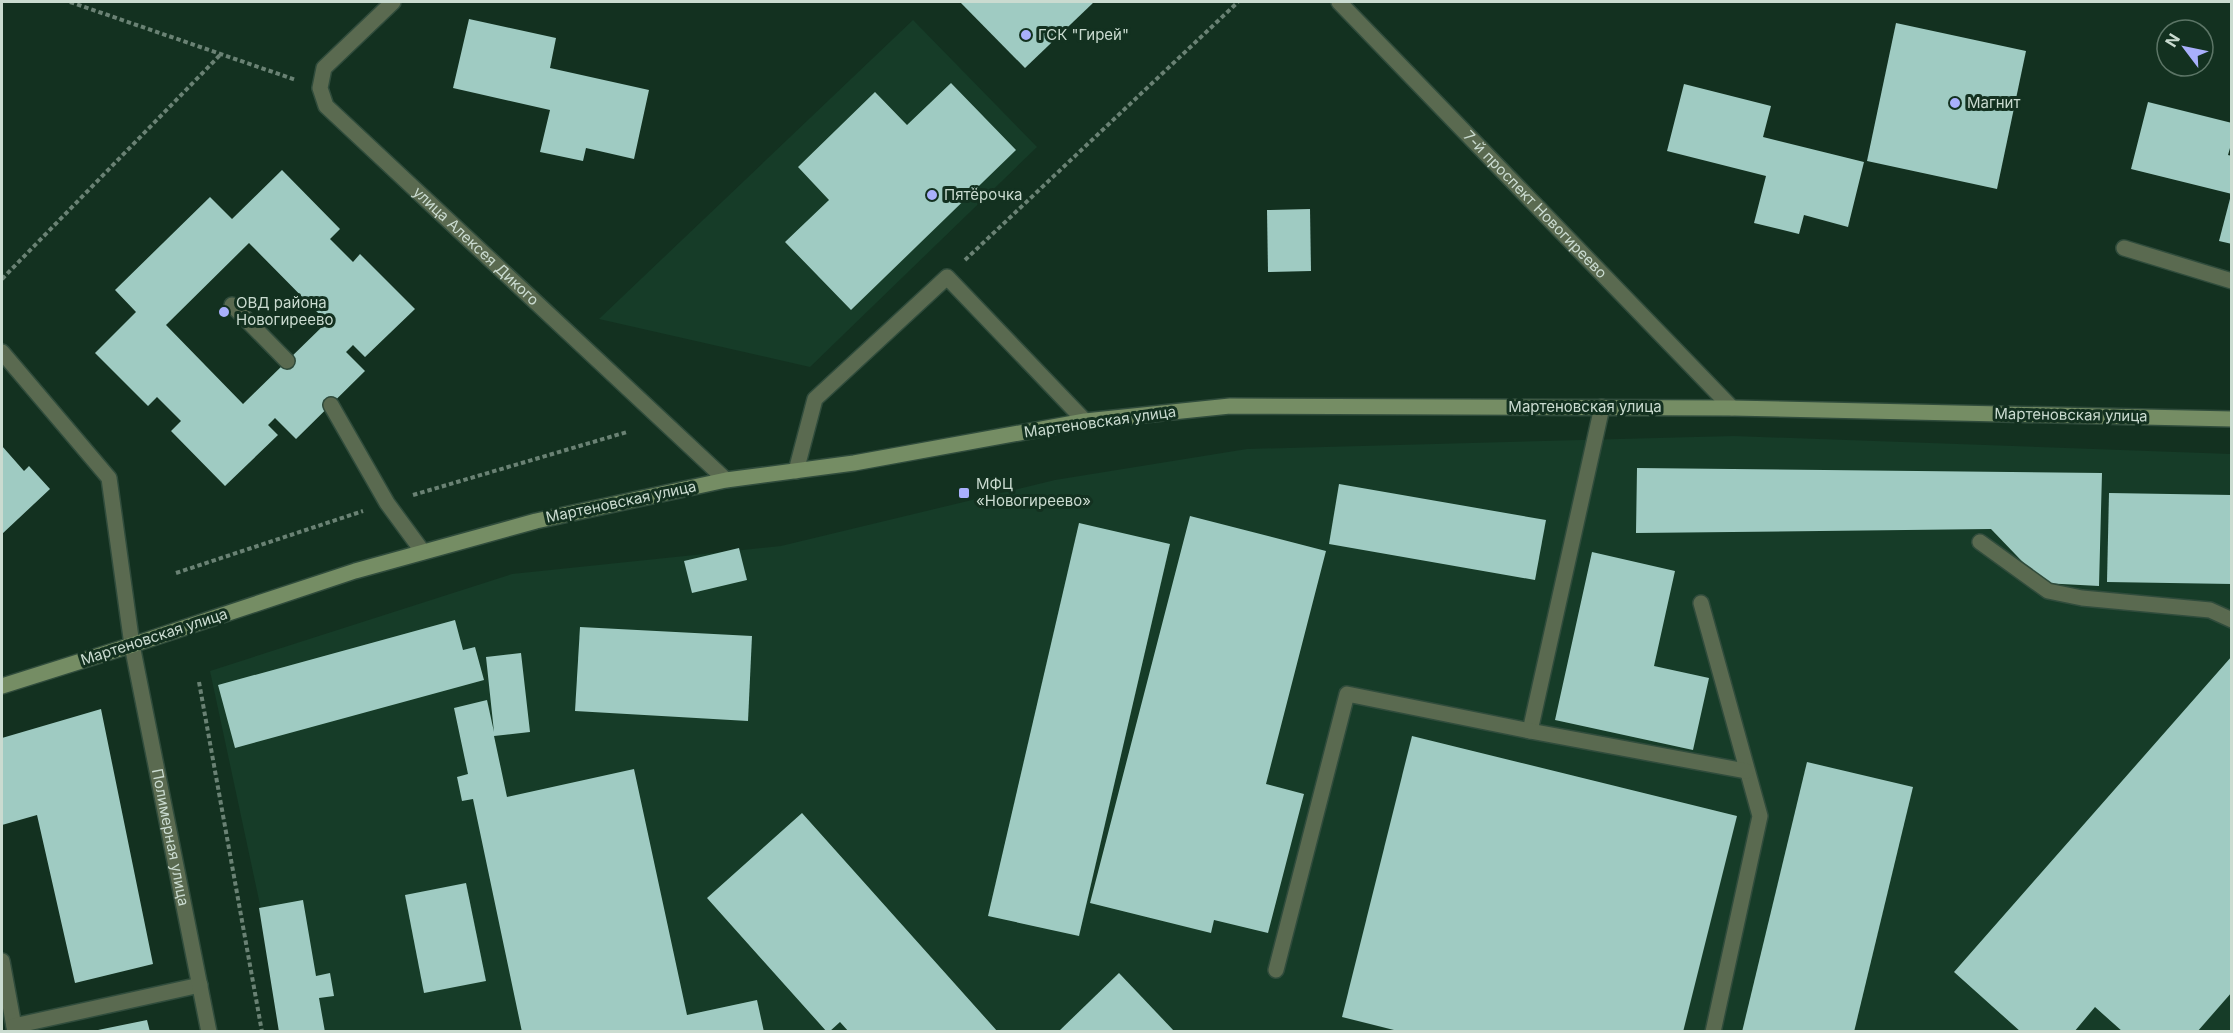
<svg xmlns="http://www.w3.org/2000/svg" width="2233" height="1033" viewBox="0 0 2233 1033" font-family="Inter,sans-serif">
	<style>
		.built { fill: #163c28 }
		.building { fill: #9fcbc2; fill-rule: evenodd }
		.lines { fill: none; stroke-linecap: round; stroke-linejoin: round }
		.lane-casing { stroke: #304c3c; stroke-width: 18 }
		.street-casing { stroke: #304c3c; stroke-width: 18 }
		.secondary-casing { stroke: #304c3c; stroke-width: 18 }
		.path { stroke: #6a8274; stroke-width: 4; stroke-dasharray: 4.5 3; stroke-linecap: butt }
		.lane { stroke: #5a6a50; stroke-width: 15 }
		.street { stroke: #5a6a50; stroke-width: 15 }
		.secondary { stroke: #758d64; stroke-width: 15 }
		.poi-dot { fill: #a9b0fc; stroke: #133120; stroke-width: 2 }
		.labels { text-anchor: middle; stroke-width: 6; stroke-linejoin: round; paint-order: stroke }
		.poi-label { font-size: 15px; fill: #cadbd0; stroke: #133120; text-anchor: start }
		.street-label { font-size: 15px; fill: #cadbd0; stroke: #133120 }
	</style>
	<rect width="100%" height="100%" fill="#133120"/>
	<g class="built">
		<polygon points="913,20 1037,147 810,367 599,319"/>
		<polygon points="1734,436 2231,454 2231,1031 287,1031 210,671 512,574 781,546 1055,480 1247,449"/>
	</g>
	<g class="building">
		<polygon points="960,2 1094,2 1025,68"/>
		<polygon points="469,19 556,38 550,68 649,90 634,159 586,148 583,161 540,152 550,110 453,88"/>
		<polygon points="1896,23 2026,51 1997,189 1867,161"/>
		<polygon points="951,83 1016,150 851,310 785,242 829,200 798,167 875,92 907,125"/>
		<polygon points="1684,84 1771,106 1763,137 1864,162 1848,227 1804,215 1799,234 1754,223 1766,176 1667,151"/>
		<polygon points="2148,102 2232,123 2232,141 2228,155 2232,156 2232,194 2131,169"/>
		<path d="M282,170L340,229L330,239L353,262L360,254L415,309L365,357L353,345L346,352L365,371L296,439L275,418L268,425L278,435L225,486L171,431L181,421L157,397L148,406L95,353L136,312L115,290L210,197L232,219ZM249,243L327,322L243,404L166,325Z"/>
		<polygon points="2231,195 2232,195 2232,244 2219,241"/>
		<polygon points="1310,209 1311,271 1268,272 1267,210"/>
		<polygon points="2,446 24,471 29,466 50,489 2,534"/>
		<polygon points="1637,468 2102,473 2099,586 2043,583 1991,529 1636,533"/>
		<polygon points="1339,484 1546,520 1535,580 1329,544"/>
		<polygon points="2109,493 2232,495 2232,584 2107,582"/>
		<polygon points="1190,516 1326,551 1266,784 1304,794 1268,933 1214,920 1211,933 1090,903"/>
		<polygon points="1079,523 1170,544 1079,936 988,916"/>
		<polygon points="739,548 747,580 692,593 684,561"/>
		<polygon points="1592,552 1675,571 1654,666 1709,678 1693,750 1555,720"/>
		<polygon points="455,620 463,650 475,647 484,680 235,748 218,685"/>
		<polygon points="580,627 752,636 748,721 575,711"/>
		<polygon points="521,653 530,732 494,736 507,797 634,769 687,1015 757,1000 764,1032 522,1032 473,799 462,801 457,777 468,774 454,708 487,700 494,732 486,657"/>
		<polygon points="2232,656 2232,992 2197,1032 2123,1032 2095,1007 2074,1032 2021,1032 1954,972"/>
		<polygon points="101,709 153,964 75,983 37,815 2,825 2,738"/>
		<polygon points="1412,736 1737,816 1683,1032 1402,1032 1342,1017"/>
		<polygon points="1807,762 1913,787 1854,1032 1742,1032"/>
		<polygon points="802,813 998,1032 849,1032 840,1022 829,1032 827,1032 707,898"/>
		<polygon points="466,883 486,981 424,993 405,895"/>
		<polygon points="303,900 316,976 330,973 334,996 319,998 325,1032 279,1032 259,908"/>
		<polygon points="1119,973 1175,1032 1058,1032"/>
		<polygon points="147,1020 150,1032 98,1032 98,1030"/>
	</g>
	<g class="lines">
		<defs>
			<g id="lane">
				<polyline points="2124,248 2232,281"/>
				<polyline points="232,305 287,361"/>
				<polyline points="2,352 109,478 132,645"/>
				<polyline points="331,405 387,503 423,552"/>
				<polyline points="796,471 815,399 947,277 1085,421"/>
				<polyline points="1980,542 2048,591 2082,598 2210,610 2232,620"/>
				<polyline points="1701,603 1760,816 1713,1032"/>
				<polyline points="1530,731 1602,407"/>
				<polyline points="2,961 15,1032"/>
				<polyline points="1276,970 1347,694 1530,731 1746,771"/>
				<polyline points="14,1026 200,985"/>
			</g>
			<g id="street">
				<path id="s1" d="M393,2L324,68L320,88L326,106L726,480"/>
				<path id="s2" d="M1339,2L1732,408"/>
				<path id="s3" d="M132,645L209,1032"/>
			</g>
			<polyline id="secondary" points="2,686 132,645 355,571 536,521 726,480 854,463 1085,421 1230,406 1732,408 2232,419"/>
		</defs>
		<use href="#lane" class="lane-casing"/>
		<use href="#street" class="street-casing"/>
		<use href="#secondary" class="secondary-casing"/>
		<g class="path">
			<polyline points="70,2 296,80"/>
			<polyline points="965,260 1238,2"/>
			<polyline points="2,279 221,54"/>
			<polyline points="413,495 627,432"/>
			<polyline points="176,573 363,511"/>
			<polyline points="199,682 262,1032"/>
		</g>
		<use href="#lane" class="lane"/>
		<use href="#street" class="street"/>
		<use href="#secondary" class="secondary"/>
	</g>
	<g class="poi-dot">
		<circle cx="1026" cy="35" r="6"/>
		<circle cx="1955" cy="103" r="6"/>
		<circle cx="932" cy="195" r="6"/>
		<circle cx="224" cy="312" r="6"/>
		<rect x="958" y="487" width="12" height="12" rx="3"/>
	</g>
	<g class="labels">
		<g class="poi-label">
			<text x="1038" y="40">ГСК "Гирей"</text>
			<text x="1967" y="108">Магнит</text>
			<text x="944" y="200">Пятёрочка</text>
			<text x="236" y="308">ОВД района<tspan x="236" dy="17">Новогиреево</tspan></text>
			<text x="976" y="489">МФЦ<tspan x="976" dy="17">«Новогиреево»</tspan></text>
		</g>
		<g class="street-label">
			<text dy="5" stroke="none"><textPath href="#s2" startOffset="282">7-й проспект Новогиреево</textPath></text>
			<text dy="5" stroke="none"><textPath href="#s1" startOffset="340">улица Алексея Дикого</textPath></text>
			<text x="1585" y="412">Мартеновская улица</text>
			<text transform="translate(2071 415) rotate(1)" y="5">Мартеновская улица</text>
			<text transform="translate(1100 422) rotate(-8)" y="5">Мартеновская улица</text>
			<text transform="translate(621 502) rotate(-12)" y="5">Мартеновская улица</text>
			<text transform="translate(154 637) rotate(-18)" y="5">Мартеновская улица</text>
			<text dy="5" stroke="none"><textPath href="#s3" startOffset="196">Полимерная улица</textPath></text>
		</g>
	</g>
	<rect width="2233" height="1033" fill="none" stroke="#cadbd0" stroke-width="6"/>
	<g transform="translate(2185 48) rotate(302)"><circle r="28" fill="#133120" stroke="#5c7566" stroke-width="1.5"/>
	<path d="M0-4.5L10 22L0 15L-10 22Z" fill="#a9b0fc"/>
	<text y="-9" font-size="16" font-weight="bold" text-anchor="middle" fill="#cadbd0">N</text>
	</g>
</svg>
